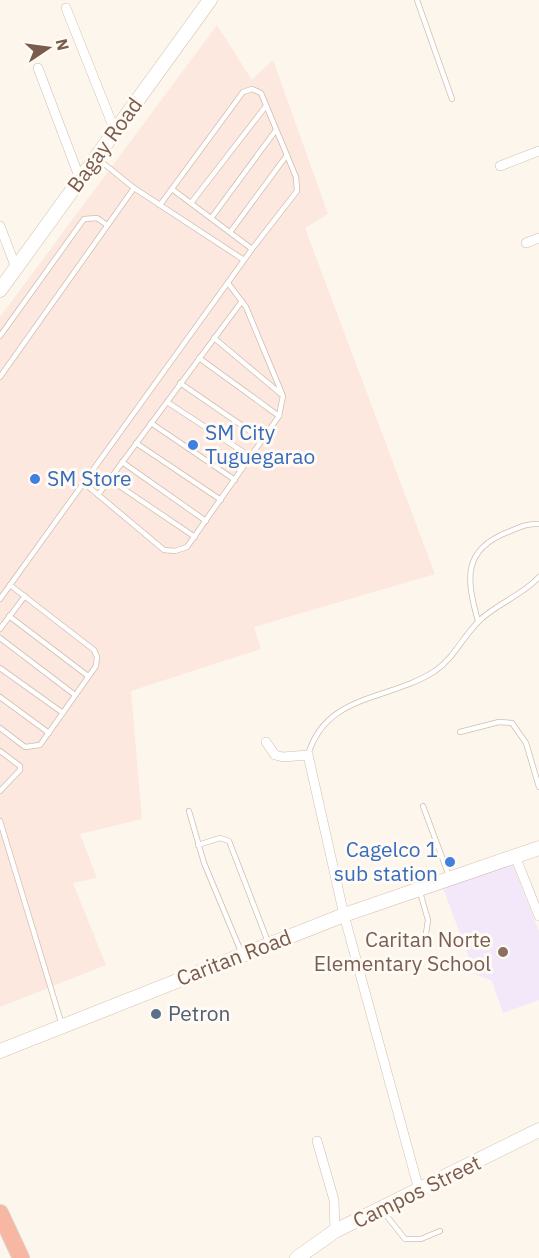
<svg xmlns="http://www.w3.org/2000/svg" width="539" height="1258" viewBox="0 0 539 1258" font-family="'IBM Plex Sans',sans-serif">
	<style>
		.commercial { fill: #fde8e0 }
		.education { fill: #f3e8fa }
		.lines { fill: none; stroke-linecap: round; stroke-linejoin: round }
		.lane-casing { stroke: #d1beb0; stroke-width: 6 }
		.street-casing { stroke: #d1beb0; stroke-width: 10 }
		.secondary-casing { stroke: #d6c0b0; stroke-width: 15 }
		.highway-casing { stroke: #dad1cd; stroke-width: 18 }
		.lane { stroke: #fff; stroke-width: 4.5 }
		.street { stroke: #fff; stroke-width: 9 }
		.secondary { stroke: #fff; stroke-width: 14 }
		.highway { stroke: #f7b7a3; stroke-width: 16 }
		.shop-dot { fill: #3f7fe0; stroke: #fffaf3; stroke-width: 2 }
		.education-dot { fill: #8d6e63; stroke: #fffaf3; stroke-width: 2 }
		.service-dot { fill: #5c6f8a; stroke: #fffaf3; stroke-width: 2 }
		.labels { text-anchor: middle; stroke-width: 6; stroke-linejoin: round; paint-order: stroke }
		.street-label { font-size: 21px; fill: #7a5c4d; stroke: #fffaf3 }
		.shop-label { font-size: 21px; fill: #366cbe; stroke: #fffaf3; text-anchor: start }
		.education-label { font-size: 21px; fill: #785e54; stroke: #fffaf3; text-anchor: end }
		.service-label { font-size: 21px; fill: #4e5e75; stroke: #fffaf3; text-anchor: start }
	</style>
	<rect width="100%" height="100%" fill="#fdf6ec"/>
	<polygon class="commercial" points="217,25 252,80 273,60 328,214 305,228 435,574 254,627 261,649 131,691 142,819 80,834 97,878 73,883 106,965 0,1007 0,317"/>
	<polygon class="education" points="513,865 539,931 539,1000 503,1013 492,981 475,974 443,888"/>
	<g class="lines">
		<defs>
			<g id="lane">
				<polyline points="417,0 452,99"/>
				<polyline points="98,159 134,188 244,260"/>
				<polyline points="172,189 252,249"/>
				<polyline points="191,203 266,106"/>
				<polyline points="212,217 276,130"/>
				<polyline points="231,231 287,155"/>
				<polyline points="0,336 84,219 97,218 107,225"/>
				<polyline points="214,338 281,394"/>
				<polyline points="199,358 279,416"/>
				<polyline points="0,377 134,188"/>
				<polyline points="180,383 263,440"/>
				<polyline points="167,402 251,457"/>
				<polyline points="151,423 235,480"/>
				<polyline points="136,443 221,500"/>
				<polyline points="122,462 206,521"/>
				<polyline points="109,479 195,537"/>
				<polyline points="84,483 164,550 175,551 187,547 279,416 283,396 246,307 228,283"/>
				<polyline points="98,495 242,301"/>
				<polyline points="0,599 252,249 297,191 296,177 261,93 252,89 243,92 160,205"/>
				<polyline points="9,616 88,676"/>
				<path d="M478,621C467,581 461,550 508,532C518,528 527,523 539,524"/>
				<polyline points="0,629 25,596"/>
				<polyline points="0,638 75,695"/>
				<polyline points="0,668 63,713"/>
				<polyline points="0,697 49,733"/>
				<polyline points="0,728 25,747 40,745 96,666 97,657 94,650 10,585"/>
				<polyline points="460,732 499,722 512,723 526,743 539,787"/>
				<polyline points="0,751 20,766 20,770 0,791"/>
				<path d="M308,755C326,693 389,701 435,671C455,657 463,636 480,620C498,603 523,595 539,577"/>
				<polyline points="423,806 449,876"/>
				<polyline points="189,811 204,863 242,954"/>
				<polyline points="0,821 62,1025"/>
				<polyline points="198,845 220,838 229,841 268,942"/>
				<polyline points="420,892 428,920 425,940"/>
				<polyline points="382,1210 405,1239 421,1239 440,1231"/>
			</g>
			<g id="street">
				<polyline points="66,8 115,131"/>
				<polyline points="38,68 80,179"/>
				<polyline points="500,166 539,151"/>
				<polyline points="0,226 16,268"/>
				<polyline points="526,243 539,238"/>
				<polyline points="266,742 275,755 283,757 308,755 344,915 419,1190"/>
				<polyline points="515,856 539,916"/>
				<polyline points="317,1141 334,1200 335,1231"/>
			</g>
			<g id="secondary">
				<polyline points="0,290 210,0"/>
				<polyline points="0,1051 344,915 539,848"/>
				<polyline points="297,1258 335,1231 539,1130"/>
			</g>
			<polyline id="highway" points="0,1213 21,1258"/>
		</defs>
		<use href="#lane" class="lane-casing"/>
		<use href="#street" class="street-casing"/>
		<use href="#secondary" class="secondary-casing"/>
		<use href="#highway" class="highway-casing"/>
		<use href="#lane" class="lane"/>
		<use href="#street" class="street"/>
		<use href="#secondary" class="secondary"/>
		<use href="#highway" class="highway"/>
	</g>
	<g class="shop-dot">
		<circle cx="193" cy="445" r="6"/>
		<circle cx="35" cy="479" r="6"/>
		<circle cx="450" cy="862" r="6"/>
	</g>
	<circle class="education-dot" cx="503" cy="952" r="6"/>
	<circle class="service-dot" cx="156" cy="1014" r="6"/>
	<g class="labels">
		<g class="street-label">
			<text transform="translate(105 145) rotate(-54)" y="7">Bagay Road</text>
			<text transform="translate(234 958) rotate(-21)" y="7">Caritan Road</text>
			<text transform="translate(417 1192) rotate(-26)" y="7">Campos Street</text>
		</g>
		<g class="shop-label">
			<text x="205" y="440">SM City<tspan x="205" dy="24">Tuguegarao</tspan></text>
			<text x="47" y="486">SM Store</text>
			<text x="438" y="857" text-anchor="end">Cagelco 1<tspan x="438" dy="24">sub station</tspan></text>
		</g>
		<g class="education-label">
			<text x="491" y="947">Caritan Norte<tspan x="491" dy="24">Elementary School</tspan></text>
		</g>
		<g class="service-label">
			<text x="168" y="1021">Petron</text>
		</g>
	</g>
	<g transform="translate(48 48) rotate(77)" stroke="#fffaf3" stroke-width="4.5" paint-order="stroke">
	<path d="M0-4.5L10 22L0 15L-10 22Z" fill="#7a5c4d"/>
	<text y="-9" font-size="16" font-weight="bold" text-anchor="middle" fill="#7a5c4d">N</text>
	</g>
</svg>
